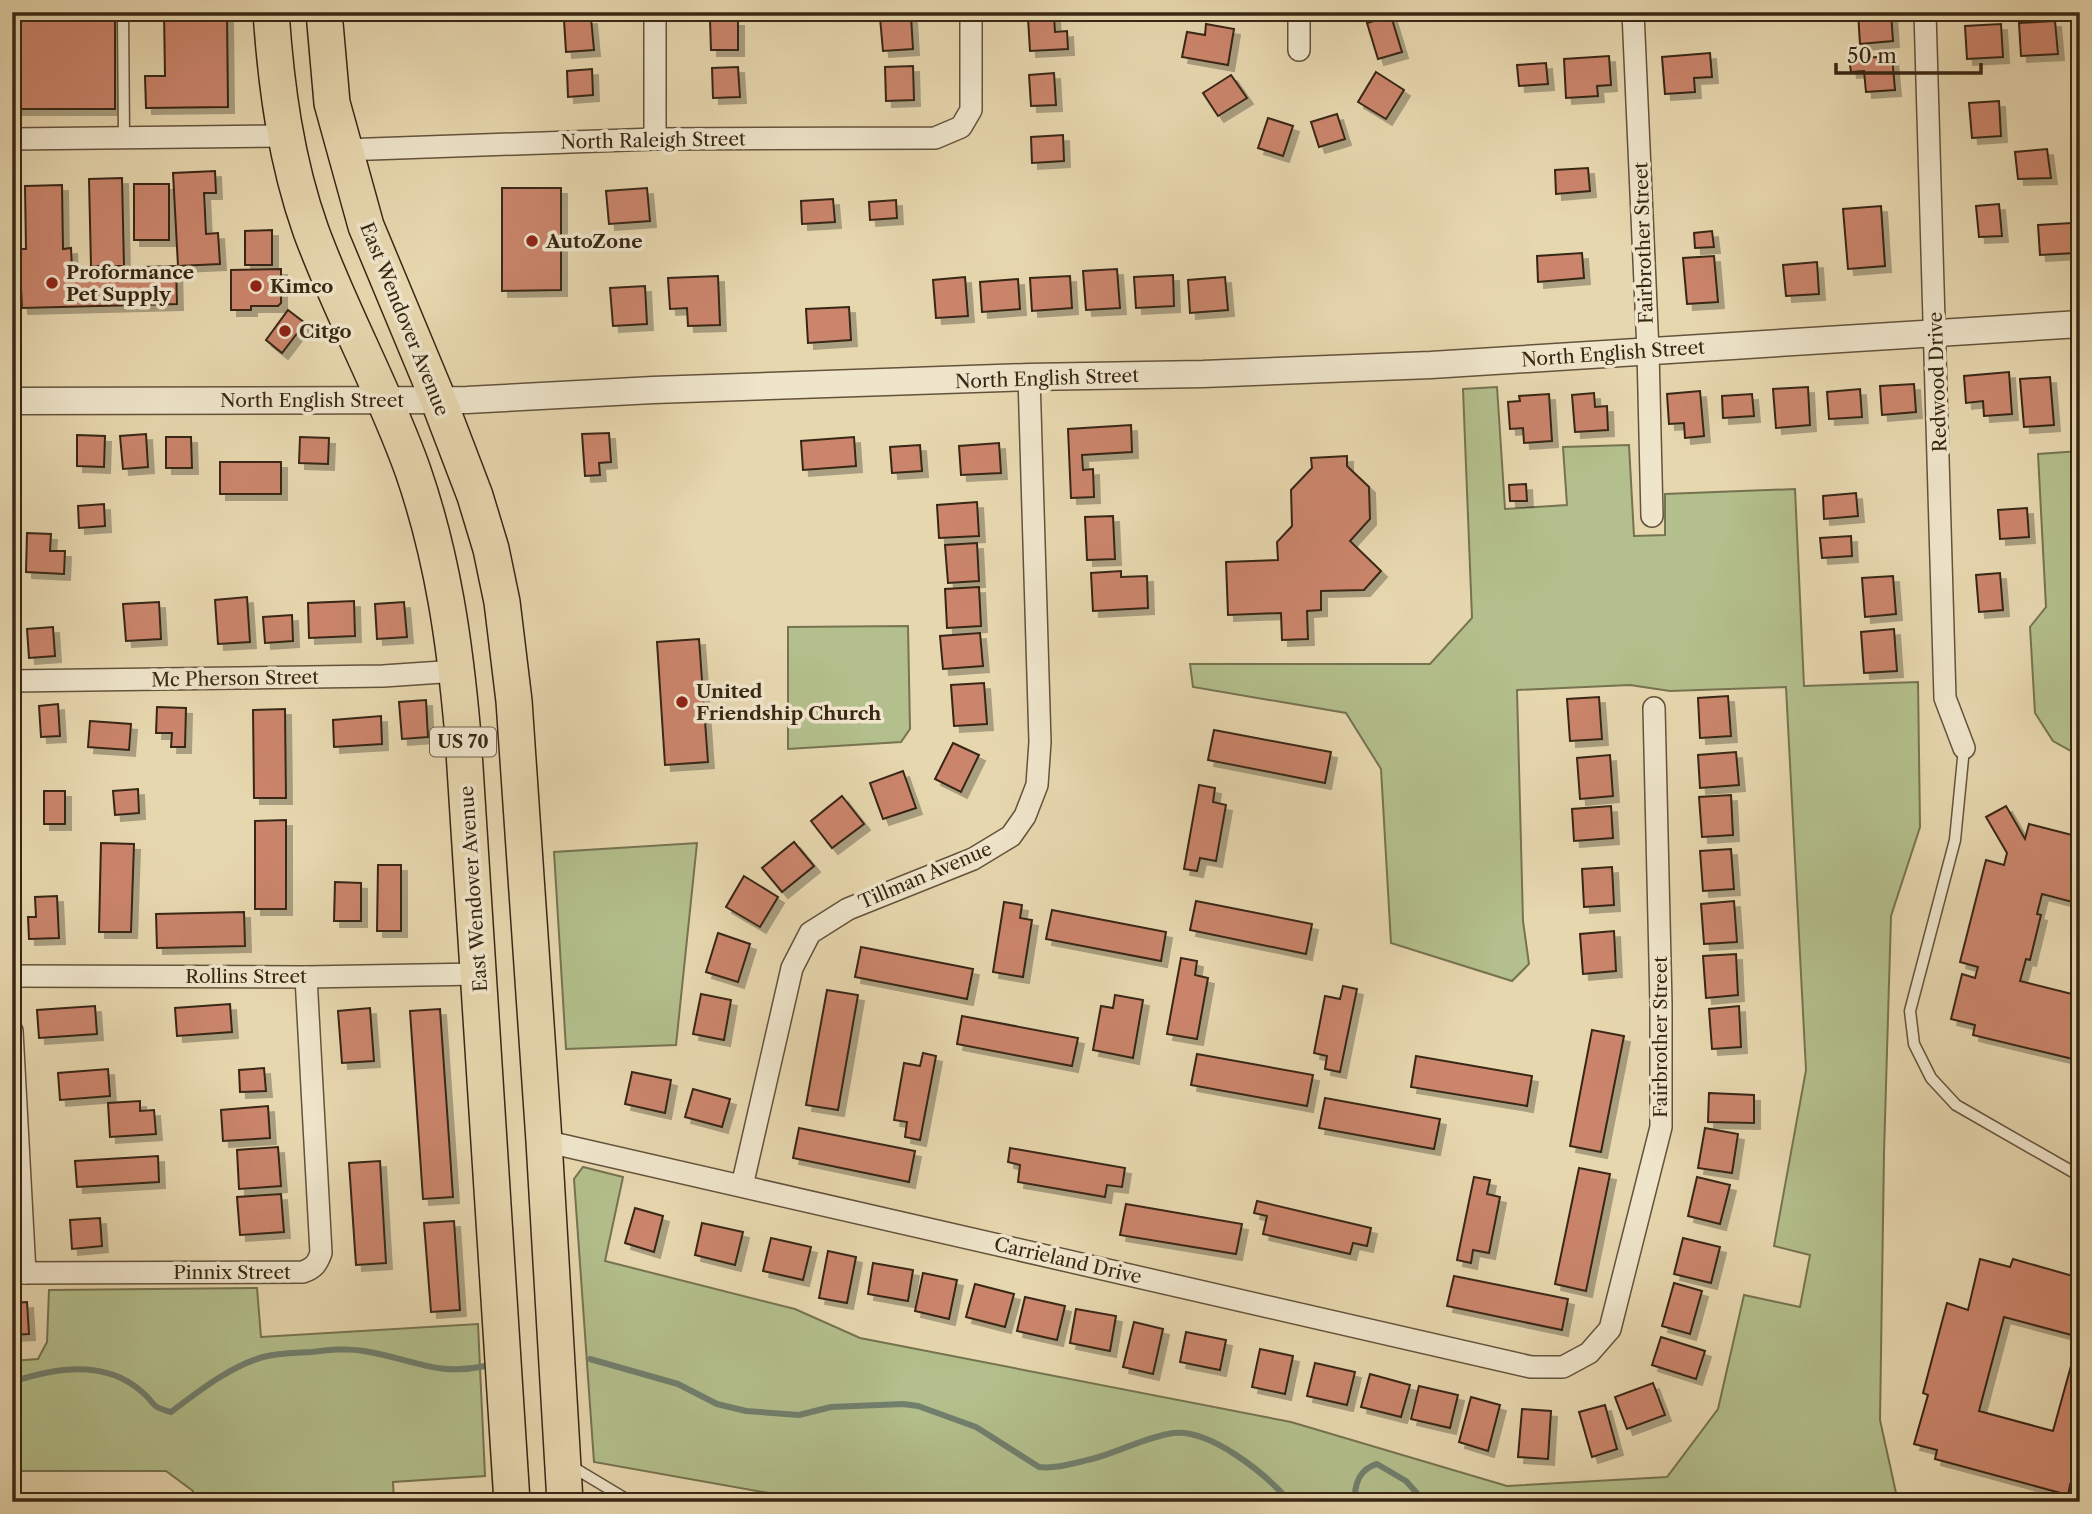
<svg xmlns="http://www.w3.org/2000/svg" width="2092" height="1514" viewBox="0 0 2092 1514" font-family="'Libre Caslon Text',serif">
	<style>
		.green { fill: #b3bf8c; stroke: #767350; stroke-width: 2 }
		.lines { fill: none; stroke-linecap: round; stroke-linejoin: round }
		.stream { stroke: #717f6e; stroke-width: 6 }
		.building { fill: #cb856c; stroke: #382714; stroke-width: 2; fill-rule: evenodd; filter: url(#shadow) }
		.service-casing { stroke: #64533b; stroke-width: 13 }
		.minor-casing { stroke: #64533b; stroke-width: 24 }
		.tertiary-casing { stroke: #64533b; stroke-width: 29 }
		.trunk-casing { stroke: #382714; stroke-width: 38 }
		.service { stroke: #efe5cb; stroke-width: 10 }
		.minor { stroke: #efe5cb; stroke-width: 21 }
		.tertiary { stroke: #efe5cb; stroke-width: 26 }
		.trunk { stroke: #e7d7af; stroke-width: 35 }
		.poi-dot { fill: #8f2418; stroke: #efe5cb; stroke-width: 2.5 }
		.labels { text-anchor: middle; stroke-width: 7; stroke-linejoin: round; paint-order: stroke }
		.shield { fill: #efe5cb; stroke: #6f604b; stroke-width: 2 }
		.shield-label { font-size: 18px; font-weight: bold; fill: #382714 }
		.street-label { font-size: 19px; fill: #382714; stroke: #efe5cb }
		.poi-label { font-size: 19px; font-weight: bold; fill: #382714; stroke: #efe5cb; text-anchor: start }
	</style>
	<defs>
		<filter id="shadow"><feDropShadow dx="6" dy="6" stdDeviation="0" flood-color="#0004"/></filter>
	</defs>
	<rect width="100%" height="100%" fill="#e7d7af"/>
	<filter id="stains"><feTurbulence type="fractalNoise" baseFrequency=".00286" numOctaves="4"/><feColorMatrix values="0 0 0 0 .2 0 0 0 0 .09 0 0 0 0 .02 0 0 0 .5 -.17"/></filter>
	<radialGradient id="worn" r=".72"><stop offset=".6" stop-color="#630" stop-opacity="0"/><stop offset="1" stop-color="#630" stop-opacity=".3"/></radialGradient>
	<g class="green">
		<polygon points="1497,387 1505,509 1567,505 1563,447 1629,445 1634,536 1665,535 1665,494 1795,489 1804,686 1918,682 1920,827 1891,916 1884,1153 1880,1420 1898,1502 819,1502 594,1462 574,1179 583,1167 623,1177 605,1261 795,1309 860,1338 1291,1422 1507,1486 1667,1477 1718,1409 1744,1295 1800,1307 1810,1255 1774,1246 1806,1070 1786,687 1670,691 1630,685 1517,690 1523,921 1529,964 1512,981 1391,943 1381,769 1346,713 1193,687 1190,664 1430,664 1472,618 1463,389"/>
		<polygon points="2080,451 2080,756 2053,741 2035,713 2030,627 2046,607 2038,454"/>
		<polygon points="908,626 910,729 901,742 788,749 788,627"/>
		<polygon points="697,843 676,1045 566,1049 554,852"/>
		<polygon points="257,1288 261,1337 478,1324 485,1476 393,1482 394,1502 192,1502 193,1491 166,1471 12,1471 12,1361 38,1359 47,1342 49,1290"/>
	</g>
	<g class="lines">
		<g class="stream">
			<path d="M590,1359L678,1384L717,1404L746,1411L799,1415L831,1407L903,1404L918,1406L976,1427L1039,1467C1057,1469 1074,1463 1092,1459C1118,1452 1142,1439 1168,1434C1207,1425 1266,1474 1290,1502"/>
			<path d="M12,1382C54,1368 104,1359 141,1391C157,1404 148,1406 171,1412C199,1391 229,1367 263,1357C278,1353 295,1353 311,1352C329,1350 346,1348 364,1351C410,1358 436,1377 485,1366"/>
			<path d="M1355,1502C1354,1485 1359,1469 1377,1464L1406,1481L1425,1502"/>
		</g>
	</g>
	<g class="building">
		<rect x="12" y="12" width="103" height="97"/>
		<polygon points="164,12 227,12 228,107 146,108 145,76 165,76"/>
		<polygon points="1858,12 1891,12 1893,41 1860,44"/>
		<polygon points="2080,14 2080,45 2073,45 2071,15"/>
		<polygon points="911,16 913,49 883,51 880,18"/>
		<polygon points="1054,16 1055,32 1067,31 1068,49 1030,51 1028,18"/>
		<polygon points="1391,16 1402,52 1378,59 1367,23"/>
		<polygon points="591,18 594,50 566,52 564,20"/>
		<polygon points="710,20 738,20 738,50 711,50"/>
		<polygon points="2055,21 2058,54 2021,56 2019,23"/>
		<polygon points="1206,24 1234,29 1228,65 1182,57 1187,32 1205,35"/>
		<polygon points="2001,24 2003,57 1967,59 1965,26"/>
		<polygon points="1710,53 1712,77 1694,78 1695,92 1665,94 1662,57"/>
		<polygon points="1609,56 1611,85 1597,86 1598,96 1566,98 1564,59"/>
		<polygon points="1892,56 1895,90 1866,92 1864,71 1851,72 1849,59"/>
		<polygon points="1546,63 1548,84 1519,86 1517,65"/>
		<polygon points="913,66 914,100 886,101 885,67"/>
		<polygon points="738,67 740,97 713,98 712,68"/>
		<polygon points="592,69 593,95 568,97 567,71"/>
		<polygon points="1376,72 1404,90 1386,119 1358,102"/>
		<polygon points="1054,73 1056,105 1031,106 1029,75"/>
		<polygon points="1231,75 1247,98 1218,116 1203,93"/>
		<polygon points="1999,101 2001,136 1972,138 1969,103"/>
		<polygon points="1337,114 1345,139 1319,147 1311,122"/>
		<polygon points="1268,118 1293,126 1283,156 1258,148"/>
		<polygon points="1063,135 1064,161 1032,163 1031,137"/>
		<polygon points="2047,149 2051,178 2018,179 2015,152"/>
		<polygon points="1588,168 1590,191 1556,194 1555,170"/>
		<polygon points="215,171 216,193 204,193 206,234 218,233 220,264 178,266 173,173"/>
		<polygon points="122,178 124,266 91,266 89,179"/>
		<rect x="134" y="184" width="35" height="56"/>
		<polygon points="62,185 63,249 71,248 72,269 176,266 177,304 22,308 19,249 26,249 25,186"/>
		<polygon points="502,188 561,188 561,290 502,291"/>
		<polygon points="647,188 650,221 609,224 606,191"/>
		<polygon points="833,199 835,222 802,224 801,201"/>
		<polygon points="896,200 897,218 870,220 869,202"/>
		<polygon points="1999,204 2002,236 1979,237 1976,206"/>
		<polygon points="1881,206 1885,266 1848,269 1843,209"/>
		<polygon points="2072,223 2075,253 2040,255 2038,225"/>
		<polygon points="272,230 272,265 245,265 245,231"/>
		<polygon points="1712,231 1714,247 1695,248 1694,233"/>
		<polygon points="1582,253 1584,278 1538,282 1537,256"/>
		<polygon points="1714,256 1718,302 1687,304 1683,258"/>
		<polygon points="1817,262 1819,294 1786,296 1783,265"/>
		<polygon points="281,269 281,303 278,306 251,306 251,310 231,310 231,270"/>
		<polygon points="1117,269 1120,308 1086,310 1083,271"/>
		<polygon points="1173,275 1174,306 1136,308 1134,277"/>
		<polygon points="718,276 720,325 688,326 687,308 670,309 668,278"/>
		<polygon points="1070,276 1072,308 1032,311 1030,278"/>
		<polygon points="965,277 968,316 936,318 933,280"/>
		<polygon points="1225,277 1228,310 1190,313 1188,280"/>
		<polygon points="1018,279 1020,309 982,312 980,282"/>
		<polygon points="645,286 647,324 613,326 610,288"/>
		<polygon points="849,307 851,340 808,343 806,309"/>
		<polygon points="288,310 305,323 282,353 266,340"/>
		<polygon points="2009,372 2012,414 1984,416 1983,401 1966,403 1964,376"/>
		<polygon points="2050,377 2054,425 2024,427 2020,379"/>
		<polygon points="1914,384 1916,412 1882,415 1880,386"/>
		<polygon points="1808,387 1810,425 1776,428 1773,389"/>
		<polygon points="1860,389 1862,417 1829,419 1827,392"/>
		<polygon points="1700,391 1704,436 1685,438 1684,423 1669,424 1667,394"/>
		<polygon points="1594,393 1595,407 1607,406 1608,430 1575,432 1572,395"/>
		<polygon points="1549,394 1552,441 1524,443 1523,428 1510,429 1508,402 1520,401 1519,396"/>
		<polygon points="1752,394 1754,416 1723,418 1722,396"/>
		<polygon points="1131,425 1132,452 1082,455 1083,470 1093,469 1094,497 1071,498 1068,429"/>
		<polygon points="609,433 611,462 599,463 600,475 585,476 582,434"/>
		<polygon points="146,434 148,467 123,469 120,436"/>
		<polygon points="77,435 105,436 104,467 77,466"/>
		<polygon points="166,437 191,437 192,468 166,468"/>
		<polygon points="300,437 329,438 328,464 299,463"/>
		<polygon points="854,437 856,466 803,470 801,441"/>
		<polygon points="999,443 1001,473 961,475 959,446"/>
		<polygon points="920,445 922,471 892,473 890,447"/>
		<polygon points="1347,456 1347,466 1369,487 1370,519 1350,541 1381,571 1364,590 1321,591 1321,610 1307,611 1308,639 1282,640 1281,613 1228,615 1226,562 1278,560 1277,542 1292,526 1291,490 1312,468 1311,458"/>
		<rect x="220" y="462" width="61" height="32"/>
		<polygon points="1526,484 1527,501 1510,501 1509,485"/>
		<polygon points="1856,493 1858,516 1824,519 1823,496"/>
		<polygon points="977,502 979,536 939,538 937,505"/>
		<polygon points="104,504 105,526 79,528 78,506"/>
		<polygon points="2027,508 2029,537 2000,539 1998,510"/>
		<polygon points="1113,516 1115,559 1087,560 1085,517"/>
		<polygon points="27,533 51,534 50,551 65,551 64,574 26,572"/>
		<polygon points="1851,536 1852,556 1822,558 1820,538"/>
		<polygon points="977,543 979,581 948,583 945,545"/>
		<polygon points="1121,571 1121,577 1147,576 1148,608 1093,611 1091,573"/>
		<polygon points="2000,573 2003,610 1979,612 1976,575"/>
		<polygon points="1893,576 1896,614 1865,617 1862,578"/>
		<polygon points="979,587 981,626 947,628 945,589"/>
		<polygon points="247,597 250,642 218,644 215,600"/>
		<polygon points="354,601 355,636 309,638 308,603"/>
		<polygon points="159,602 161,639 126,641 123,604"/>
		<polygon points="404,602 407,637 377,639 375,604"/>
		<polygon points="292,615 293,641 265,643 263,617"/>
		<polygon points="53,627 55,656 29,658 27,629"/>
		<polygon points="1894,629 1897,671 1864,673 1861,632"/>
		<polygon points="980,633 983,666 943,669 940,636"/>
		<polygon points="699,639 708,762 665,765 657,642"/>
		<polygon points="984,683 987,724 954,726 951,685"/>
		<polygon points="1728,696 1731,736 1700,738 1698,698"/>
		<polygon points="1599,697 1602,739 1570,741 1567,699"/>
		<polygon points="426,700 428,737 402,739 399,702"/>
		<polygon points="58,704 60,736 41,737 39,706"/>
		<polygon points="157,707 186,708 185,747 171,747 172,733 156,733"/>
		<polygon points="285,709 286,798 254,798 253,710"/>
		<polygon points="381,716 382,744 334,747 333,720"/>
		<polygon points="90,721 131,724 129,750 88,747"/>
		<polygon points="1214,730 1331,752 1325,783 1208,760"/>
		<polygon points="953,743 979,755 961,792 935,779"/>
		<polygon points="1736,752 1739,785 1700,788 1698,755"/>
		<polygon points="1610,755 1613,796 1580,799 1577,758"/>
		<polygon points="903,771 916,808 883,819 870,783"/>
		<polygon points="1199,785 1215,788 1213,802 1226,805 1216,861 1200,858 1197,871 1184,869"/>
		<polygon points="138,789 139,813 115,815 113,791"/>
		<rect x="44" y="791" width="21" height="33"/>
		<polygon points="1731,795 1733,835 1702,837 1699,797"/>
		<polygon points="842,796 864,824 832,848 811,821"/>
		<polygon points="1611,806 1613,838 1574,841 1572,809"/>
		<polygon points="2006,806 2025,839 2029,824 2080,837 2080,904 2042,894 2037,914 2041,915 2030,960 2026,959 2020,981 2080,996 2080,1047 2077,1060 1973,1035 1975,1025 1951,1019 1962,974 1975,978 1978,967 1960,962 1986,860 2004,865 2007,853 1986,817"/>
		<polygon points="286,820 286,909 255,909 255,821"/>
		<polygon points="794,842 814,866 782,892 762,868"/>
		<polygon points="101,843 134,844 131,932 99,932"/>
		<polygon points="1731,849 1734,889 1703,891 1700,851"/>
		<polygon points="378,865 401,865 401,931 377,931"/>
		<polygon points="1612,867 1614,905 1584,907 1582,869"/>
		<polygon points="744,876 778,897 760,927 726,907"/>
		<polygon points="335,882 361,883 361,921 334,921"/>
		<polygon points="57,896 59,938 29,939 28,917 36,917 35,897"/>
		<polygon points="1196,901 1312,924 1306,954 1190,930"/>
		<polygon points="1734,901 1737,942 1704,944 1701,904"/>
		<polygon points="1004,902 1022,905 1020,918 1032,920 1023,977 993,972"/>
		<polygon points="1052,910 1166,932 1161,961 1046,939"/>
		<polygon points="244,912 245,946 157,948 156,914"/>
		<polygon points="1614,931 1616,971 1583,974 1580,934"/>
		<polygon points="718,933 750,944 738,982 706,972"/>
		<polygon points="861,947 973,969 967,999 855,977"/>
		<polygon points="1736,954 1738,995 1706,998 1703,956"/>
		<polygon points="1181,958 1197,961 1195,975 1208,978 1197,1039 1167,1034"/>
		<polygon points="1343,986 1357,989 1340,1072 1325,1069 1327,1056 1314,1053 1325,996 1340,999"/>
		<polygon points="827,990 858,995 838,1110 806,1105"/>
		<polygon points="701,994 731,1000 724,1040 693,1034"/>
		<polygon points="1115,995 1143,1000 1133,1058 1093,1050 1101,1006 1113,1008"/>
		<polygon points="230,1004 232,1032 177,1036 175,1008"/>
		<polygon points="95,1006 97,1034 39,1038 37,1010"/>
		<polygon points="1739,1006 1741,1047 1712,1049 1709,1009"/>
		<polygon points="370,1008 374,1061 342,1063 338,1011"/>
		<polygon points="440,1009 453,1197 423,1199 410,1011"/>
		<polygon points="962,1016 1078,1038 1072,1066 957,1044"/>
		<polygon points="1592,1030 1624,1036 1601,1152 1570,1146"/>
		<polygon points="923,1053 936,1056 920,1140 905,1137 907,1122 894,1120 904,1063 920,1066"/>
		<polygon points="1197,1054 1313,1075 1307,1106 1191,1085"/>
		<polygon points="1416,1056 1532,1076 1527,1106 1411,1087"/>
		<polygon points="264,1068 266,1091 240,1092 239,1070"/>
		<polygon points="108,1069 110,1096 60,1100 58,1073"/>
		<polygon points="632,1072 671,1080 665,1113 625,1104"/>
		<polygon points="693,1089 730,1099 722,1127 685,1117"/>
		<polygon points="1709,1093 1754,1095 1754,1123 1708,1122"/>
		<polygon points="1325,1098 1440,1119 1434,1149 1319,1128"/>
		<polygon points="140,1101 140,1111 154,1110 156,1134 110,1137 108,1103"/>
		<polygon points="268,1106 270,1138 223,1141 221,1110"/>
		<polygon points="799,1128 915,1151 909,1182 793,1158"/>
		<polygon points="1705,1128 1738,1134 1732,1173 1698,1168"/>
		<polygon points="278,1147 281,1186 239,1189 237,1150"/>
		<polygon points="1010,1148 1125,1168 1122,1187 1107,1185 1105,1197 1018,1182 1020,1165 1008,1162"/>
		<polygon points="158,1156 159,1182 77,1187 75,1161"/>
		<polygon points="380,1161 386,1263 356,1265 349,1163"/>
		<polygon points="1579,1168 1610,1174 1586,1291 1555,1284"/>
		<polygon points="1474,1177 1490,1180 1487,1194 1500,1197 1489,1253 1473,1250 1471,1263 1457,1260"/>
		<polygon points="1697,1177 1730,1185 1720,1224 1688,1216"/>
		<polygon points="281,1194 284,1232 240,1235 237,1197"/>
		<polygon points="1257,1201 1371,1228 1367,1246 1353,1243 1350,1254 1263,1234 1267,1216 1254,1213"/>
		<polygon points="1126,1204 1242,1224 1236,1254 1120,1235"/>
		<polygon points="635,1208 663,1216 654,1252 625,1243"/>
		<polygon points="100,1218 102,1246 72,1249 70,1220"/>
		<polygon points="454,1221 460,1310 431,1312 424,1223"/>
		<polygon points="702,1223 743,1232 735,1265 695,1255"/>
		<polygon points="771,1238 811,1247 803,1280 763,1271"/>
		<polygon points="1683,1238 1720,1247 1711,1283 1674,1274"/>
		<polygon points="828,1251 856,1257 847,1303 819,1298"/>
		<path d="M1980,1259L2010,1267L2013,1259L2080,1278V1499L2070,1485L2068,1495L1935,1459L1937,1450L1914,1444L1928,1395L1923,1393L1947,1303L1968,1310ZM2004,1317L2079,1337L2053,1431L1979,1411Z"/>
		<polygon points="873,1263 913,1270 908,1301 868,1294"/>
		<polygon points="923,1273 957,1280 949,1319 915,1311"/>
		<polygon points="1454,1276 1568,1299 1562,1330 1447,1306"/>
		<polygon points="1674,1283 1702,1291 1690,1334 1662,1326"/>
		<polygon points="975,1284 1014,1294 1005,1327 966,1317"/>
		<polygon points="1025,1297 1065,1306 1057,1340 1017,1331"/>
		<polygon points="27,1302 29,1334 12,1335 12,1303"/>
		<polygon points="1076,1309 1116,1316 1110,1351 1070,1343"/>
		<polygon points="1134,1322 1163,1329 1153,1374 1123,1367"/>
		<polygon points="1186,1332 1226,1340 1220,1370 1180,1362"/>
		<polygon points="1661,1337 1705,1351 1696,1379 1652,1365"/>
		<polygon points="1260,1349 1293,1356 1285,1394 1252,1387"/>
		<polygon points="1315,1363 1355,1372 1347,1405 1307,1396"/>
		<polygon points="1370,1374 1410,1385 1401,1417 1361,1407"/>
		<polygon points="1653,1383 1665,1415 1627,1429 1615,1397"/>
		<polygon points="1419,1386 1458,1395 1450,1428 1411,1419"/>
		<polygon points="1471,1397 1500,1405 1488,1451 1459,1442"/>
		<polygon points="1605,1405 1617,1449 1592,1457 1579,1412"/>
		<polygon points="1522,1409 1551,1411 1548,1459 1518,1457"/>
	</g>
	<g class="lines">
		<defs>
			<g id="service">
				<polyline points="123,12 124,139"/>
				<polyline points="1964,748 1955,840 1910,1011 1914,1044 1931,1078 1956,1105 2080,1176"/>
				<polyline points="571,1466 631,1502"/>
			</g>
			<g id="minor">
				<polyline points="655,12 655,139"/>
				<polyline points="1299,12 1299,50"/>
				<polyline points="1633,12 1648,351 1652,516"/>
				<polyline points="1925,12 1945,698 1964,748"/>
				<polyline points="12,139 286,136"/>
				<polyline points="343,150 655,139 935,138 961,127 971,110 971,12"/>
				<polyline points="12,681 383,676 457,671"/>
				<polyline points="12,976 306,977 479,974"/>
				<polyline points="12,1031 25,1273"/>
				<polyline points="544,1141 1531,1367 1563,1367 1589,1353 1610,1329 1661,1127 1661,1004 1654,708"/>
				<polyline points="742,1186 792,968 810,933 848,909 973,859 1011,836 1025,816 1037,785 1040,742 1029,377"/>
				<path d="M12,1273L303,1272C314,1268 317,1264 321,1253L306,977"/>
			</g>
			<polyline id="tertiary" points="12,401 467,400 653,390 1029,377 1203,374 1431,365 2080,324"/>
			<g id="trunk">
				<path d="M271,12C276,86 286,161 311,231C341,313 384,389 413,471C443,558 455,644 463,736L512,1502"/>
				<polyline points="324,12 332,103 366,226 438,399 475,496 491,549 502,602 514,701 544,1141 565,1502"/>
			</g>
		</defs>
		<use href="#service" class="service-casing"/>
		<use href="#minor" class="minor-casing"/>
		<use href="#tertiary" class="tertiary-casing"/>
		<use href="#trunk" class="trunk-casing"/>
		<use href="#service" class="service"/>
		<use href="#minor" class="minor"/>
		<use href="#tertiary" class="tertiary"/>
		<use href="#trunk" class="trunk"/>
	</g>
	<g class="poi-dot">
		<circle cx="532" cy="241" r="7"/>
		<circle cx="52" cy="283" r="7"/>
		<circle cx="256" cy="286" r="7"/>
		<circle cx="285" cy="331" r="7"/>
		<circle cx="682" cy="702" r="7"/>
	</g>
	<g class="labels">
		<rect class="shield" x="430" y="727.5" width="66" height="29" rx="5"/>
		<g class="shield-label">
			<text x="463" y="748">US 70</text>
		</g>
		<g class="street-label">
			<text transform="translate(653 140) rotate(-1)" y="7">North Raleigh Street</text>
			<text transform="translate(1643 243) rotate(-92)" y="7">Fairbrother Street</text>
			<text transform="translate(405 319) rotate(68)" y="7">East Wendover Avenue</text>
			<text transform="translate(1613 353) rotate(-4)" y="7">North English Street</text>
			<text transform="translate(1047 378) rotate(-2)" y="7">North English Street</text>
			<text transform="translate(1937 382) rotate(-92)" y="7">Redwood Drive</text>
			<text x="312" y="407">North English Street</text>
			<text transform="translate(235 678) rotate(-1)" y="7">Mc Pherson Street</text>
			<text transform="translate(925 875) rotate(-23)" y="7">Tillman Avenue</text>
			<text transform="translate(473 889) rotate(-94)" y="7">East Wendover Avenue</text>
			<text x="246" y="983">Rollins Street</text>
			<text transform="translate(1660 1037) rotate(-90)" y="7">Fairbrother Street</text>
			<text transform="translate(1068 1260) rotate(13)" y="7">Carrieland Drive</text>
			<text x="232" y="1279">Pinnix Street</text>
		</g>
		<g class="poi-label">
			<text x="546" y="248">AutoZone</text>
			<text x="66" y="279">Proformance<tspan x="66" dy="22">Pet Supply</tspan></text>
			<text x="270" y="293">Kimco</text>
			<text x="299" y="338">Citgo</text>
			<text x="696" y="698">United<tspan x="696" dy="22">Friendship Church</tspan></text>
		</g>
	</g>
	<rect width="2092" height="1514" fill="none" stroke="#e7d7af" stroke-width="42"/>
	<rect x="14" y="14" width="2064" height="1486" fill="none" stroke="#382714" stroke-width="3.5"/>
	<rect x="21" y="21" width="2050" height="1472" fill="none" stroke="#382714" stroke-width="2"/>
	<path d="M1836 63v10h145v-10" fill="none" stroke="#382714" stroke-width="3.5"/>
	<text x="1847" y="63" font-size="21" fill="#382714" stroke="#efe5cb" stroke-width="5" paint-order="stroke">50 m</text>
	<rect width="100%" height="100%" filter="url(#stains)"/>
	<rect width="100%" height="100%" fill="url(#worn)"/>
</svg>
